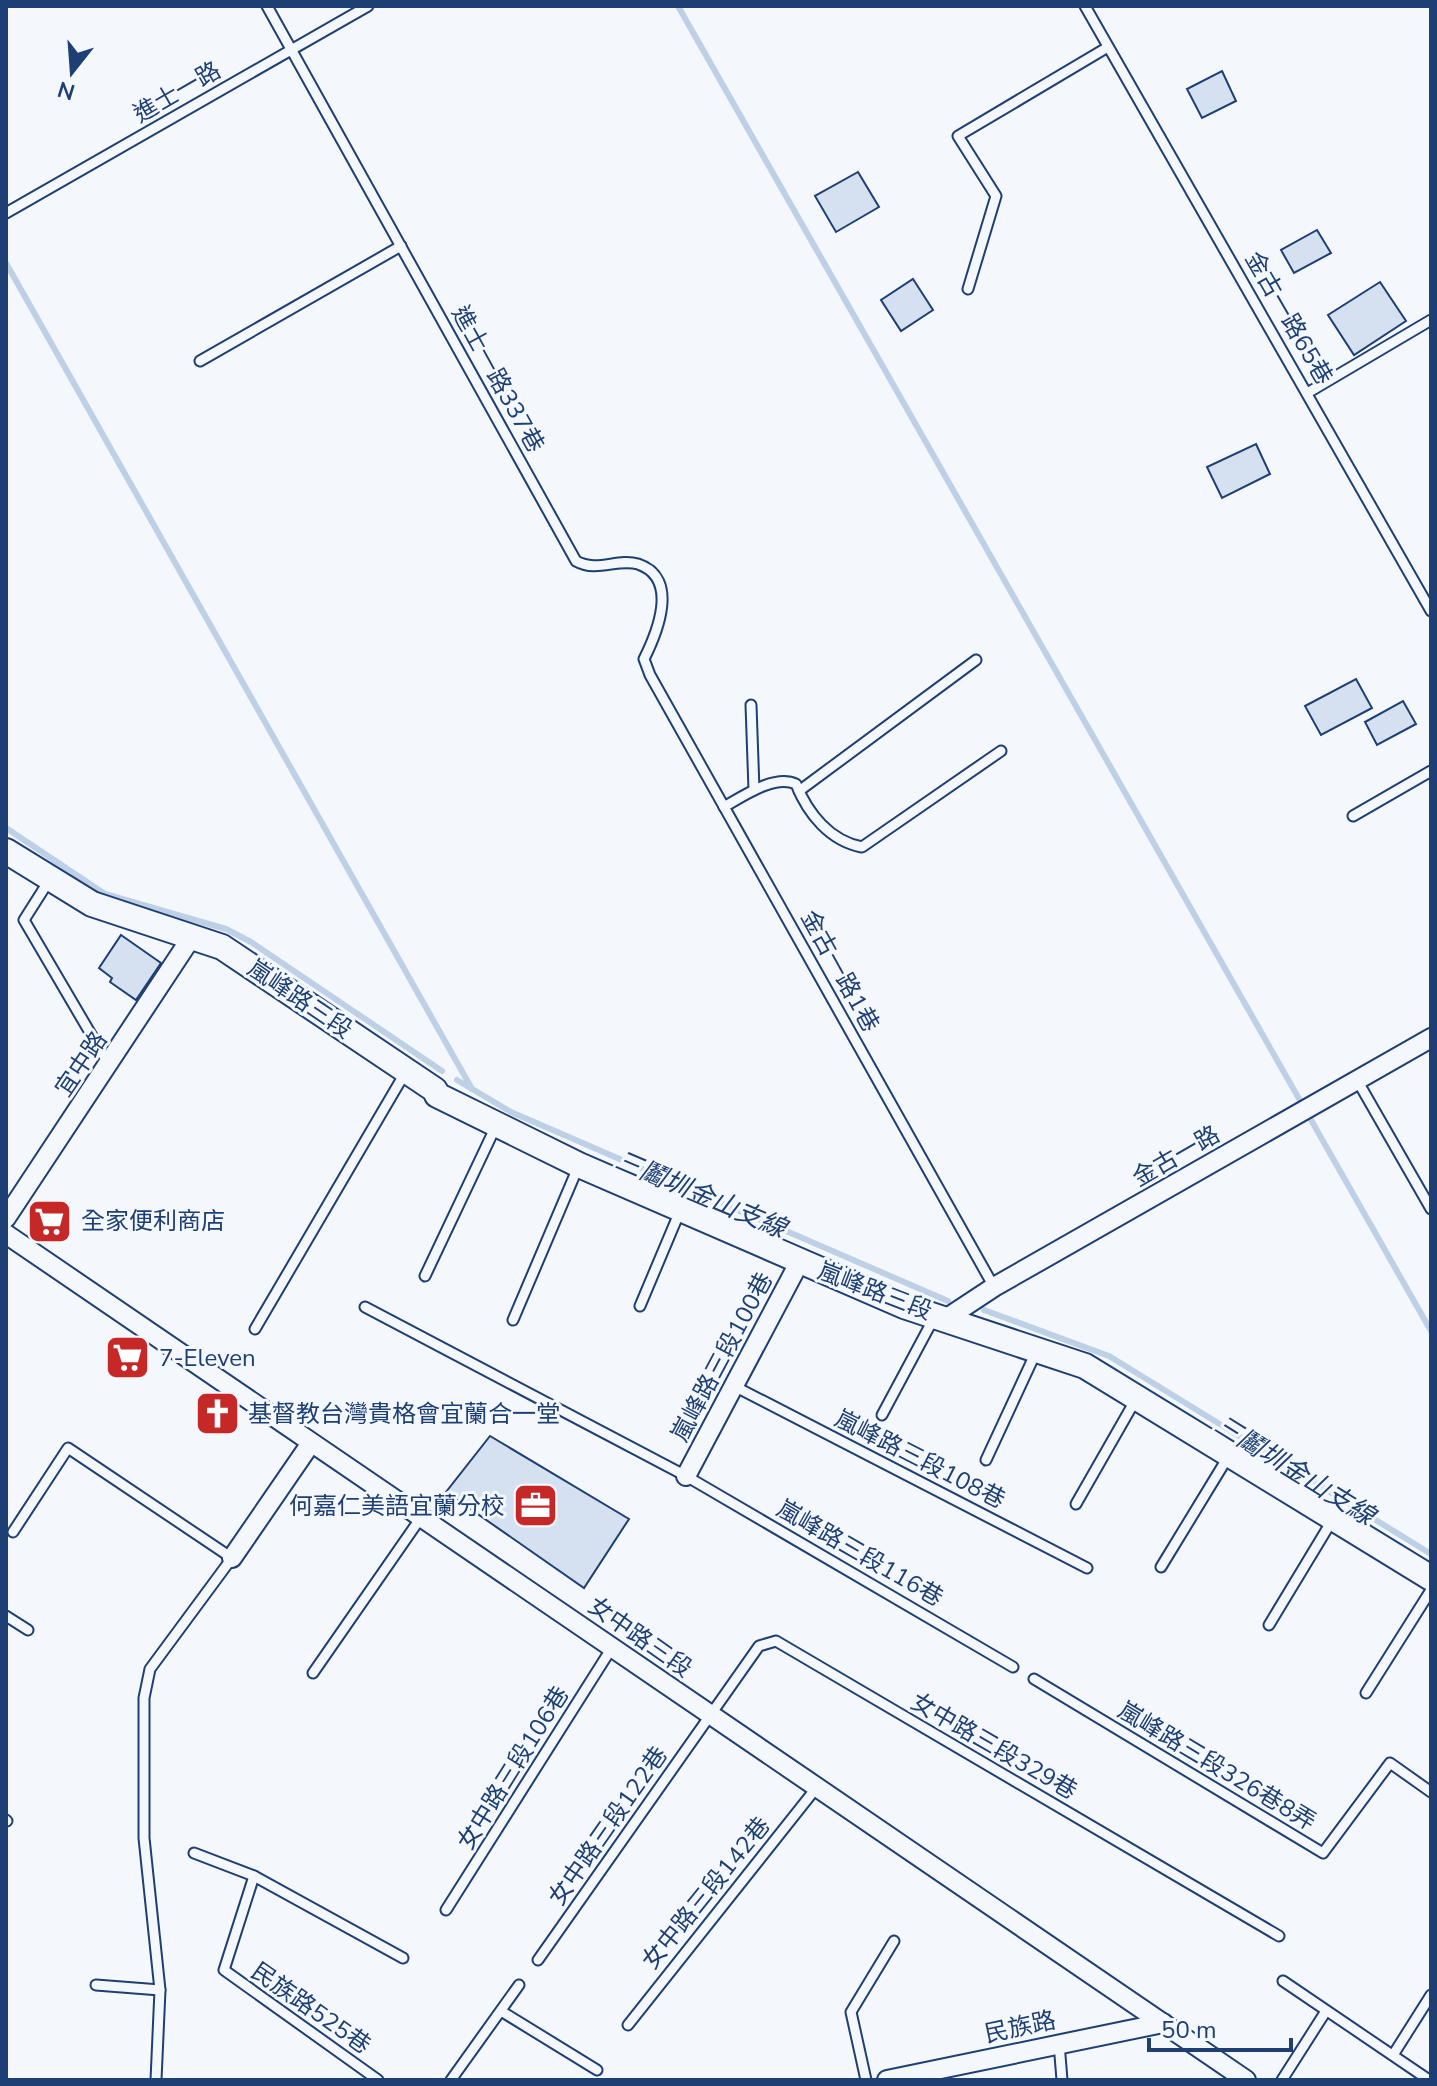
<svg xmlns="http://www.w3.org/2000/svg" width="1437" height="2086" viewBox="0 0 1437 2086" font-family="'Nunito Sans','Noto Sans TC',sans-serif">
	<style>
		.lines { fill: none; stroke-linecap: round; stroke-linejoin: round }
		.stream { stroke: #bed0e5; stroke-width: 6 }
		.building { fill: #d5e0f0; stroke: #1d3f73; stroke-width: 2 }
		.lane-casing { stroke: #1d3f73; stroke-width: 13 }
		.street-casing { stroke: #1d3f73; stroke-width: 22 }
		.secondary-casing { stroke: #1d3f73; stroke-width: 28 }
		.lane { stroke: #f4f7fb; stroke-width: 9 }
		.street { stroke: #f4f7fb; stroke-width: 18 }
		.secondary { stroke: #f4f7fb; stroke-width: 24 }
		.labels { text-anchor: middle; stroke-width: 6; stroke-linejoin: round; paint-order: stroke }
		.street-label { font-size: 24px; fill: #1d3f73; stroke: #f4f7fb }
		.poi-label { font-size: 24px; fill: #1d3f73; stroke: #f4f7fb; text-anchor: start }
		.water-label { font-size: 26px; font-style: italic; fill: #1d3f73; stroke: #f4f7fb }
	</style>
	<rect width="100%" height="100%" fill="#f4f7fb"/>
	<g class="lines">
		<g class="stream">
			<polyline points="678,6 1431,1331"/>
			<polyline points="6,263 472,1089"/>
			<polyline points="6,828 105,894 226,929 251,942 442,1071"/>
			<polyline points="457,1080 511,1112 948,1301"/>
			<polyline points="984,1310 1109,1356 1431,1554"/>
		</g>
	</g>
	<g class="building">
		<polygon points="1222,71 1236,101 1202,118 1187,89"/>
		<polygon points="858,172 879,207 836,232 815,196"/>
		<polygon points="1317,230 1331,253 1294,273 1281,250"/>
		<polygon points="913,279 933,310 901,331 881,300"/>
		<polygon points="1380,282 1406,321 1354,355 1328,315"/>
		<polygon points="1256,444 1270,474 1222,498 1207,467"/>
		<polygon points="1356,679 1372,708 1321,735 1305,706"/>
		<polygon points="1403,701 1416,724 1377,745 1365,722"/>
		<polygon points="121,935 161,963 136,1000 110,982 112,978 99,968"/>
		<polygon points="490,1436 629,1519 584,1588 446,1492"/>
	</g>
	<g class="lines">
		<defs>
			<g id="lane">
				<path d="M267,6L576,561C597,573 617,558 638,564C680,578 657,633 644,659L650,675L994,1287"/>
				<polyline points="1085,6 1431,611"/>
				<polyline points="6,213 368,6"/>
				<polyline points="968,289 996,196 958,136 1108,47"/>
				<polyline points="200,361 401,246"/>
				<polyline points="1309,392 1431,320"/>
				<polyline points="751,705 754,790"/>
				<polyline points="799,791 976,660"/>
				<path d="M724,807C743,796 775,774 796,784C808,814 830,841 862,847L1001,751"/>
				<polyline points="1353,816 1431,771"/>
				<polyline points="50,879 24,920 109,1065"/>
				<polyline points="1357,1080 1431,1209"/>
				<polyline points="425,1276 496,1126"/>
				<polyline points="640,1306 680,1211"/>
				<polyline points="365,1307 686,1476 1013,1667"/>
				<polyline points="513,1320 579,1165"/>
				<polyline points="255,1329 405,1073"/>
				<polyline points="734,1386 1087,1568"/>
				<polyline points="882,1415 935,1316"/>
				<polyline points="986,1460 1037,1350"/>
				<polyline points="1076,1504 1136,1399"/>
				<polyline points="13,1532 68,1448 232,1558 150,1669 144,1698 144,1838 160,1990 156,2080"/>
				<polyline points="1161,1567 1228,1457"/>
				<polyline points="6,1616 28,1630"/>
				<polyline points="1269,1625 1333,1519"/>
				<polyline points="313,1673 422,1516"/>
				<polyline points="1034,1679 1323,1853 1390,1763 1431,1792"/>
				<polyline points="1366,1693 1431,1590"/>
				<polyline points="6,1820 7,1821"/>
				<polyline points="194,1853 254,1876 403,1958"/>
				<polyline points="254,1876 224,1970 378,2080"/>
				<polyline points="446,1910 613,1646"/>
				<polyline points="538,1960 759,1646 776,1641 1279,1936"/>
				<polyline points="1283,1981 1429,2080"/>
				<polyline points="96,1985 160,1990"/>
				<polyline points="501,2011 597,2070"/>
				<polyline points="628,2025 817,1787"/>
				<polyline points="1059,2043 1062,2080"/>
				<polyline points="1393,2055 1431,1995"/>
				<polyline points="451,2080 519,1985"/>
				<polyline points="866,2080 851,2012 894,1941"/>
				<polyline points="1282,2080 1326,2011"/>
			</g>
			<g id="street">
				<polyline points="6,1218 193,935"/>
				<polyline points="6,1234 1246,2080"/>
				<polyline points="947,1318 994,1287 1431,1038"/>
				<polyline points="686,1476 800,1261"/>
				<polyline points="232,1558 311,1443"/>
				<polyline points="887,2080 1163,2023"/>
			</g>
			<polyline id="secondary" points="6,851 92,904 222,947 435,1090 437,1095 579,1165 904,1306 1085,1366 1431,1578"/>
		</defs>
		<use href="#lane" class="lane-casing"/>
		<use href="#street" class="street-casing"/>
		<use href="#secondary" class="secondary-casing"/>
		<use href="#lane" class="lane"/>
		<use href="#street" class="street"/>
		<use href="#secondary" class="secondary"/>
	</g>
	<defs>
		<symbol id="supermarket-square" viewBox="-11 -11 22 22"><rect x="-9" y="-9" width="18" height="18" rx="4" fill="#c62828" stroke="#f4f7fb"/><path d="M-6-5.5h2.5l.6 2H6L4.5 2H-2.5L-4.4-4H-6ZM-1.5 3.2a1.3 1.3 0 1 0 .1 0ZM3 3.2a1.3 1.3 0 1 0 .1 0Z" fill="#fff"/></symbol>
		<symbol id="church-square" viewBox="-11 -11 22 22"><rect x="-9" y="-9" width="18" height="18" rx="4" fill="#c62828" stroke="#f4f7fb"/><path d="M-1.2-6h2.4v3.5h3.3v2.4h-3.3V6h-2.4V-.1h-3.3v-2.4h3.3Z" fill="#fff"/></symbol>
		<symbol id="office-square" viewBox="-11 -11 22 22"><rect x="-9" y="-9" width="18" height="18" rx="4" fill="#c62828" stroke="#f4f7fb"/><path d="M-6-3h4V-5.5h4V-3h4V5H-6ZM-1-4.5V-3h2v-1.5ZM-6 0V1H6V0Z" fill="#fff"/></symbol>
	</defs>
	<g fill-rule="evenodd">
		<use href="#supermarket-square" x="24" y="1196" width="51" height="51"/>
		<use href="#supermarket-square" x="102" y="1332" width="51" height="51"/>
		<use href="#church-square" x="192" y="1388" width="51" height="51"/>
		<use href="#office-square" x="510" y="1480" width="51" height="51"/>
	</g>
	<g class="labels">
		<g class="street-label">
			<text transform="translate(177 92) rotate(-30)" y="8">進士一路</text>
			<text transform="translate(1289 318) rotate(60)" y="8">金古一路65巷</text>
			<text transform="translate(498 379) rotate(61)" y="8">進士一路337巷</text>
			<text transform="translate(840 971) rotate(61)" y="8">金古一路1巷</text>
			<text transform="translate(300 999) rotate(34)" y="8">嵐峰路三段</text>
			<text transform="translate(81 1064) rotate(-56)" y="8">宜中路</text>
			<text transform="translate(1176 1156) rotate(-30)" y="8">金古一路</text>
			<text transform="translate(875 1291) rotate(21)" y="8">嵐峰路三段</text>
			<text transform="translate(722 1357) rotate(-62)" y="8">嵐峰路三段100巷</text>
			<text transform="translate(920 1459) rotate(27)" y="8">嵐峰路三段108巷</text>
			<text transform="translate(860 1553) rotate(30)" y="8">嵐峰路三段116巷</text>
			<text transform="translate(640 1637) rotate(35)" y="8">女中路三段</text>
			<text transform="translate(994 1746) rotate(30)" y="8">女中路三段329巷</text>
			<text transform="translate(1217 1766) rotate(31)" y="8">嵐峰路三段326巷8弄</text>
			<text transform="translate(513 1768) rotate(-58)" y="8">女中路三段106巷</text>
			<text transform="translate(608 1826) rotate(-55)" y="8">女中路三段122巷</text>
			<text transform="translate(706 1893) rotate(-51)" y="8">女中路三段142巷</text>
			<text transform="translate(311 2008) rotate(35)" y="8">民族路525巷</text>
			<text transform="translate(1020 2027) rotate(-12)" y="8">民族路</text>
		</g>
		<g class="poi-label">
			<text x="81" y="1229">全家便利商店</text>
			<text x="159" y="1366">7-Eleven</text>
			<text x="248" y="1422">基督教台灣貴格會宜蘭合一堂</text>
			<text x="505" y="1514" text-anchor="end">何嘉仁美語宜蘭分校</text>
		</g>
		<g class="water-label">
			<text transform="translate(701 1194) rotate(23)" y="9">三鬮圳金山支線</text>
			<text transform="translate(1295 1470) rotate(32)" y="9">三鬮圳金山支線</text>
		</g>
	</g>
	<rect width="1437" height="2086" fill="none" stroke="#1d3f73" stroke-width="16"/>
	<g transform="translate(72 72) rotate(197)" stroke="#f4f7fb" stroke-width="6" paint-order="stroke">
	<path d="M0-6L14 30L0 20L-14 30Z" fill="#1d3f73"/>
	<text y="-12" font-size="22" font-weight="bold" text-anchor="middle" fill="#1d3f73">N</text>
	</g>
	<path d="M1149 2038v12h142v-12" fill="none" stroke="#1d3f73" stroke-width="4"/>
	<text x="1161" y="2038" font-size="24" fill="#1d3f73" stroke="#f4f7fb" stroke-width="6" paint-order="stroke">50 m</text>
</svg>
